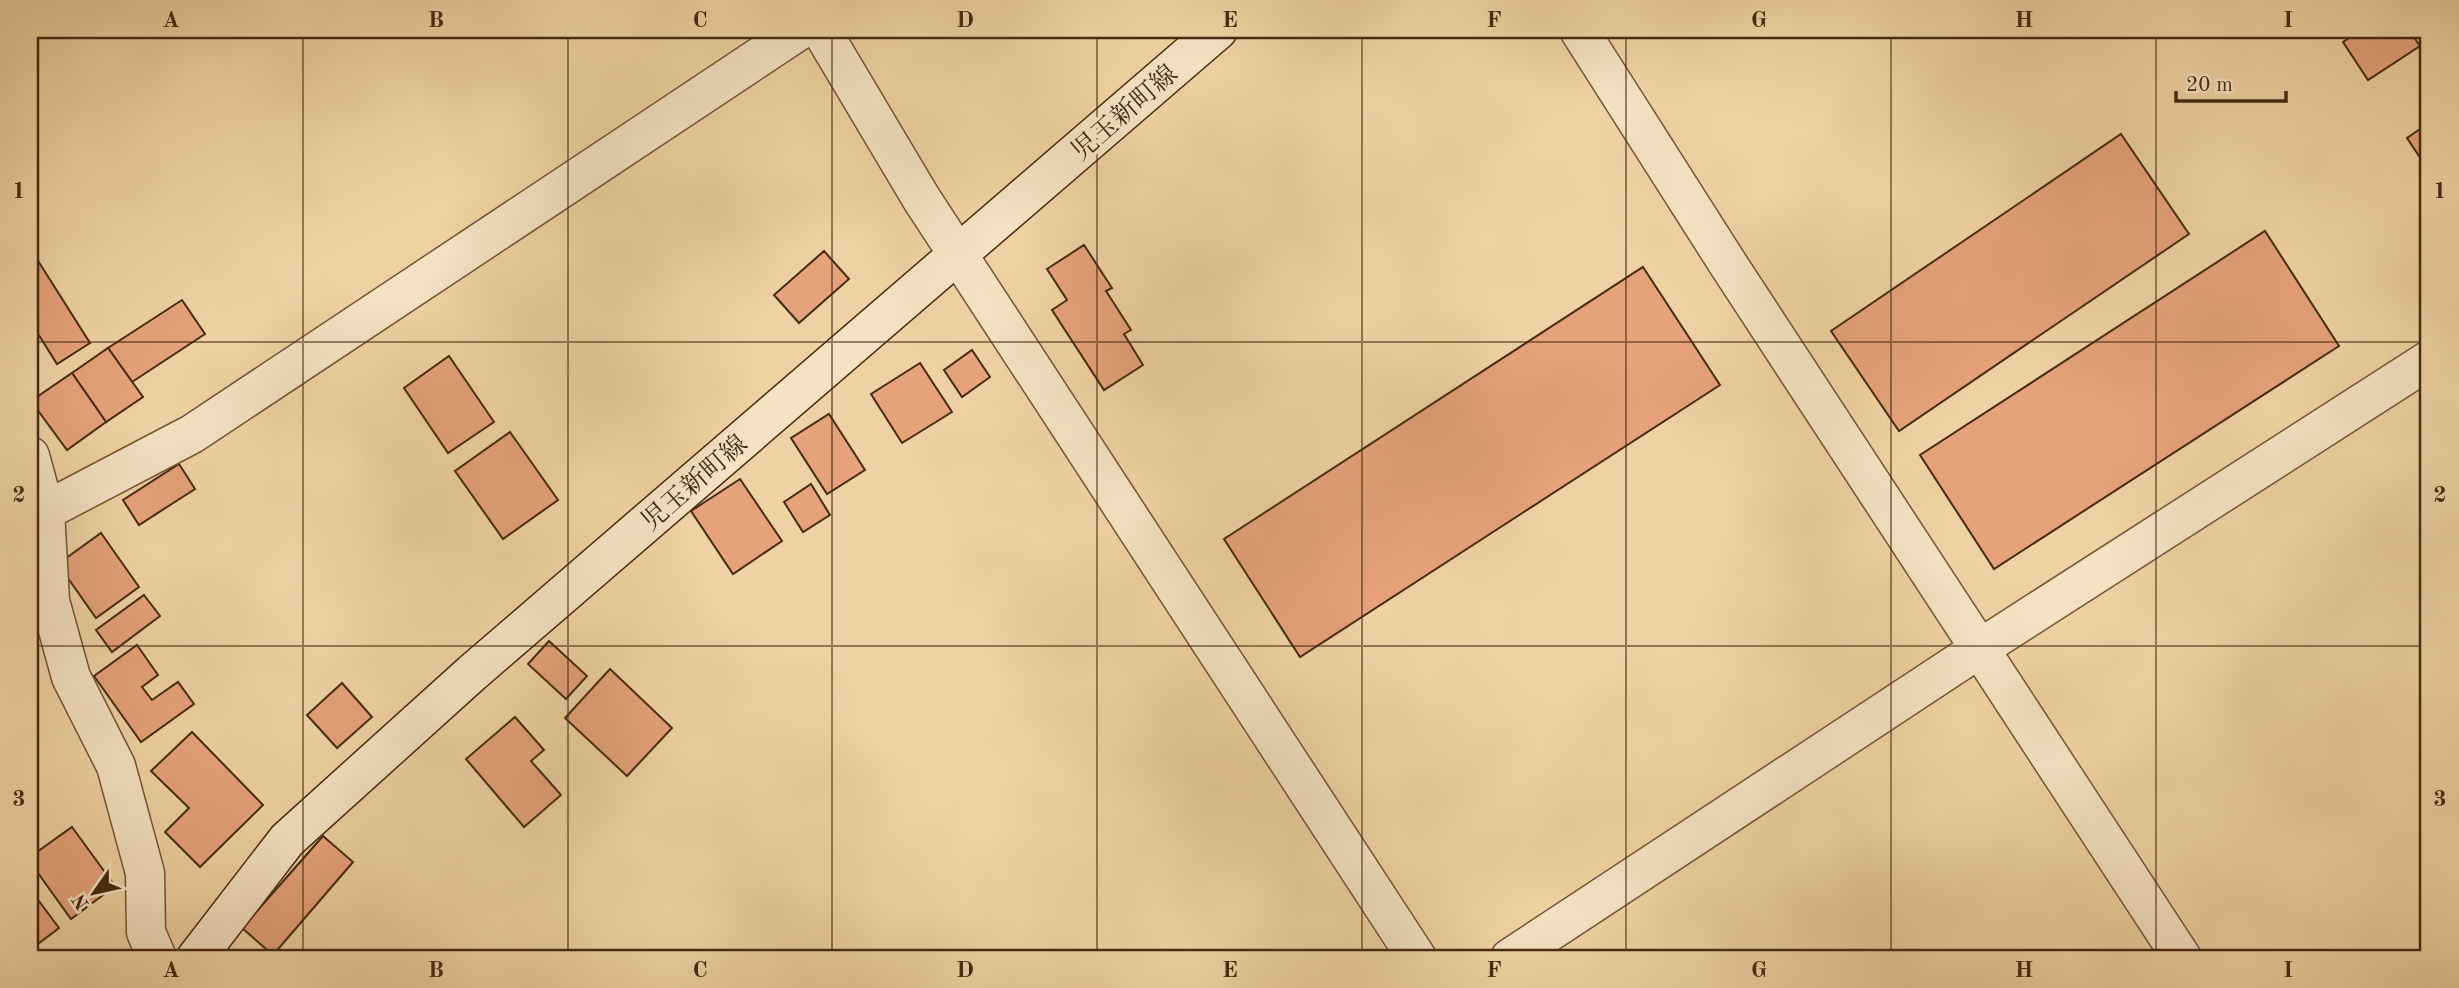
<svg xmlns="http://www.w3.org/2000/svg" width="2459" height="988" viewBox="0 0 2459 988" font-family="'Old Standard TT','Noto Serif JP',serif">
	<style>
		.building { fill: #e6a27b; stroke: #472a10; stroke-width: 2 }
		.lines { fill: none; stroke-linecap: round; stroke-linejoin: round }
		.minor-casing { stroke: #715435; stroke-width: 41 }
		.tertiary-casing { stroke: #715435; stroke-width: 41 }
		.secondary-casing { stroke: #472a10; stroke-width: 41 }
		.minor { stroke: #f5e2c3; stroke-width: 38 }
		.tertiary { stroke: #f5e2c3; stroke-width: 38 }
		.secondary { stroke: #f5e2c3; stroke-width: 38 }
		.grid { fill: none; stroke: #472a10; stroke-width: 2; stroke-opacity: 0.55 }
		.labels { text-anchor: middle; stroke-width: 7; stroke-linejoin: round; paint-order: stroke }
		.street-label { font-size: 26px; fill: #472a10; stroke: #f5e2c3 }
		.neatline { fill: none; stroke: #472a10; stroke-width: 2.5 }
		.grid-label { font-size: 23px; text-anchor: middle; font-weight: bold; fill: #472a10 }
	</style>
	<rect width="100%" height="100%" fill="#efd2a3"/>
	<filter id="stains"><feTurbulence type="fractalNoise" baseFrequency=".00286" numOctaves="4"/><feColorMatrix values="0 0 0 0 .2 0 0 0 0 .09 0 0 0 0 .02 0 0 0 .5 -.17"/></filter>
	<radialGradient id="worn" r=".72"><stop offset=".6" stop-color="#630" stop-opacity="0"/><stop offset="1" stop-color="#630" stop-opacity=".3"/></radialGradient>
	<g class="building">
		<polygon points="2361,30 2409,30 2420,46 2368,80 2343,42"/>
		<polygon points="2429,123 2429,171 2407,138"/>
		<polygon points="2121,134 2189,234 1899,431 1831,331"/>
		<polygon points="2265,231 2339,346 1994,569 1920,455"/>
		<polygon points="1084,245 1112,288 1106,291 1131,330 1124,334 1143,365 1104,390 1052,310 1067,300 1047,269"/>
		<polygon points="824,251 849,279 799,323 774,295"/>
		<polygon points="35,256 90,343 57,364 30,321 30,259"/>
		<polygon points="1643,267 1720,385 1300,657 1224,539"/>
		<polygon points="182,300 205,334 132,382 108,348"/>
		<polygon points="108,348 143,397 106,422 72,373"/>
		<polygon points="972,350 990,377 962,397 944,370"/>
		<polygon points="449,356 494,422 448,453 404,388"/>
		<polygon points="920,363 952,412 902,443 871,394"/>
		<polygon points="72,373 106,422 67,450 31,401"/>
		<polygon points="829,414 865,470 827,494 791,438"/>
		<polygon points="510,432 558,500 503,539 455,471"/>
		<polygon points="179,464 195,489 139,525 123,500"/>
		<polygon points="740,479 782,541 733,574 691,511"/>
		<polygon points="811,484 830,515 803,532 784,502"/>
		<polygon points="101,533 139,587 96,618 58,564"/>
		<polygon points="144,595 160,616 112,652 96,630"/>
		<polygon points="549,641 587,676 566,699 528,664"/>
		<polygon points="137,645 158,675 142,687 152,700 178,682 194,704 141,742 94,676"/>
		<polygon points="610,669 672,728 627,776 565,718"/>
		<polygon points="342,683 372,717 337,748 307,715"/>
		<polygon points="515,717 544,750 531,761 561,795 524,827 466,759"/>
		<polygon points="192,732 263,805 200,867 165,832 189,808 151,771"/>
		<polygon points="72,827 115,886 71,919 30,862 30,857"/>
		<polygon points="323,836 353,862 273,955 242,928"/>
		<polygon points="30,889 59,928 30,950"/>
	</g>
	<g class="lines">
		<defs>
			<g id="minor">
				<polyline points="821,30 921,198 1417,958"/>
				<polyline points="45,511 192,434 800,30"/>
				<polyline points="1510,958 1979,649 2429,360"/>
			</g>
			<g id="tertiary">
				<polyline points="1579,30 1728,264 2182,958"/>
				<polyline points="30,456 45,511 50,601 71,677 116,766 145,873 146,932 157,958"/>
			</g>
			<polyline id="secondary" points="196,958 287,840 472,673 1218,30"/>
		</defs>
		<use href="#minor" class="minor-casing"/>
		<use href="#tertiary" class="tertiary-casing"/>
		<use href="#secondary" class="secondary-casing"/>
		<use href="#minor" class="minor"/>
		<use href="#tertiary" class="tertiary"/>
		<use href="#secondary" class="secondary"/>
	</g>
	<path class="grid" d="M303,30V958M568,30V958M832,30V958M1097,30V958M1362,30V958M1626,30V958M1891,30V958M2156,30V958M30,342H2429M30,646H2429"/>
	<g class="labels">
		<g class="street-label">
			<text transform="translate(1124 112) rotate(-41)" y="9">児玉新町線</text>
			<text transform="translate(694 482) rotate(-41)" y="9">児玉新町線</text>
		</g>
	</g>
	<rect width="2459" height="988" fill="none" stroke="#efd2a3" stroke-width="77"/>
	<g transform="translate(94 893) rotate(236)" stroke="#f5e2c3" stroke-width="5" paint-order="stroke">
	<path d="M0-5L12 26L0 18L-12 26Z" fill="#472a10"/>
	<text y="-10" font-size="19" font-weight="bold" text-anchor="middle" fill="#472a10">N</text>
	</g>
	<path d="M2176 91v10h110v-10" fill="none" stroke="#472a10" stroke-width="3.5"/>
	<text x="2186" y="91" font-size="21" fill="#472a10" stroke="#f5e2c3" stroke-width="5" paint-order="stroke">20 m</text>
	<rect x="38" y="38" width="2382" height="912" class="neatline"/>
	<g class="grid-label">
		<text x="171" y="27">A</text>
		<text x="436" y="27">B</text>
		<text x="700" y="27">C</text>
		<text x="965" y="27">D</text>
		<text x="1230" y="27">E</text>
		<text x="1494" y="27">F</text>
		<text x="1759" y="27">G</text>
		<text x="2024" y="27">H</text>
		<text x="2288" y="27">I</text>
		<text x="19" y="198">1</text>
		<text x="2440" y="198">1</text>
		<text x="19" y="502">2</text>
		<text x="2440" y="502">2</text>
		<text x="19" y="806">3</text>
		<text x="2440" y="806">3</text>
		<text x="171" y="977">A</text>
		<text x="436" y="977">B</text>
		<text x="700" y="977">C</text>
		<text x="965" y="977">D</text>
		<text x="1230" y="977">E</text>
		<text x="1494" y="977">F</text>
		<text x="1759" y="977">G</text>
		<text x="2024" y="977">H</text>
		<text x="2288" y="977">I</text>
	</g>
	<rect width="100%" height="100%" filter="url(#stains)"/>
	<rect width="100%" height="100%" fill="url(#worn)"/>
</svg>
